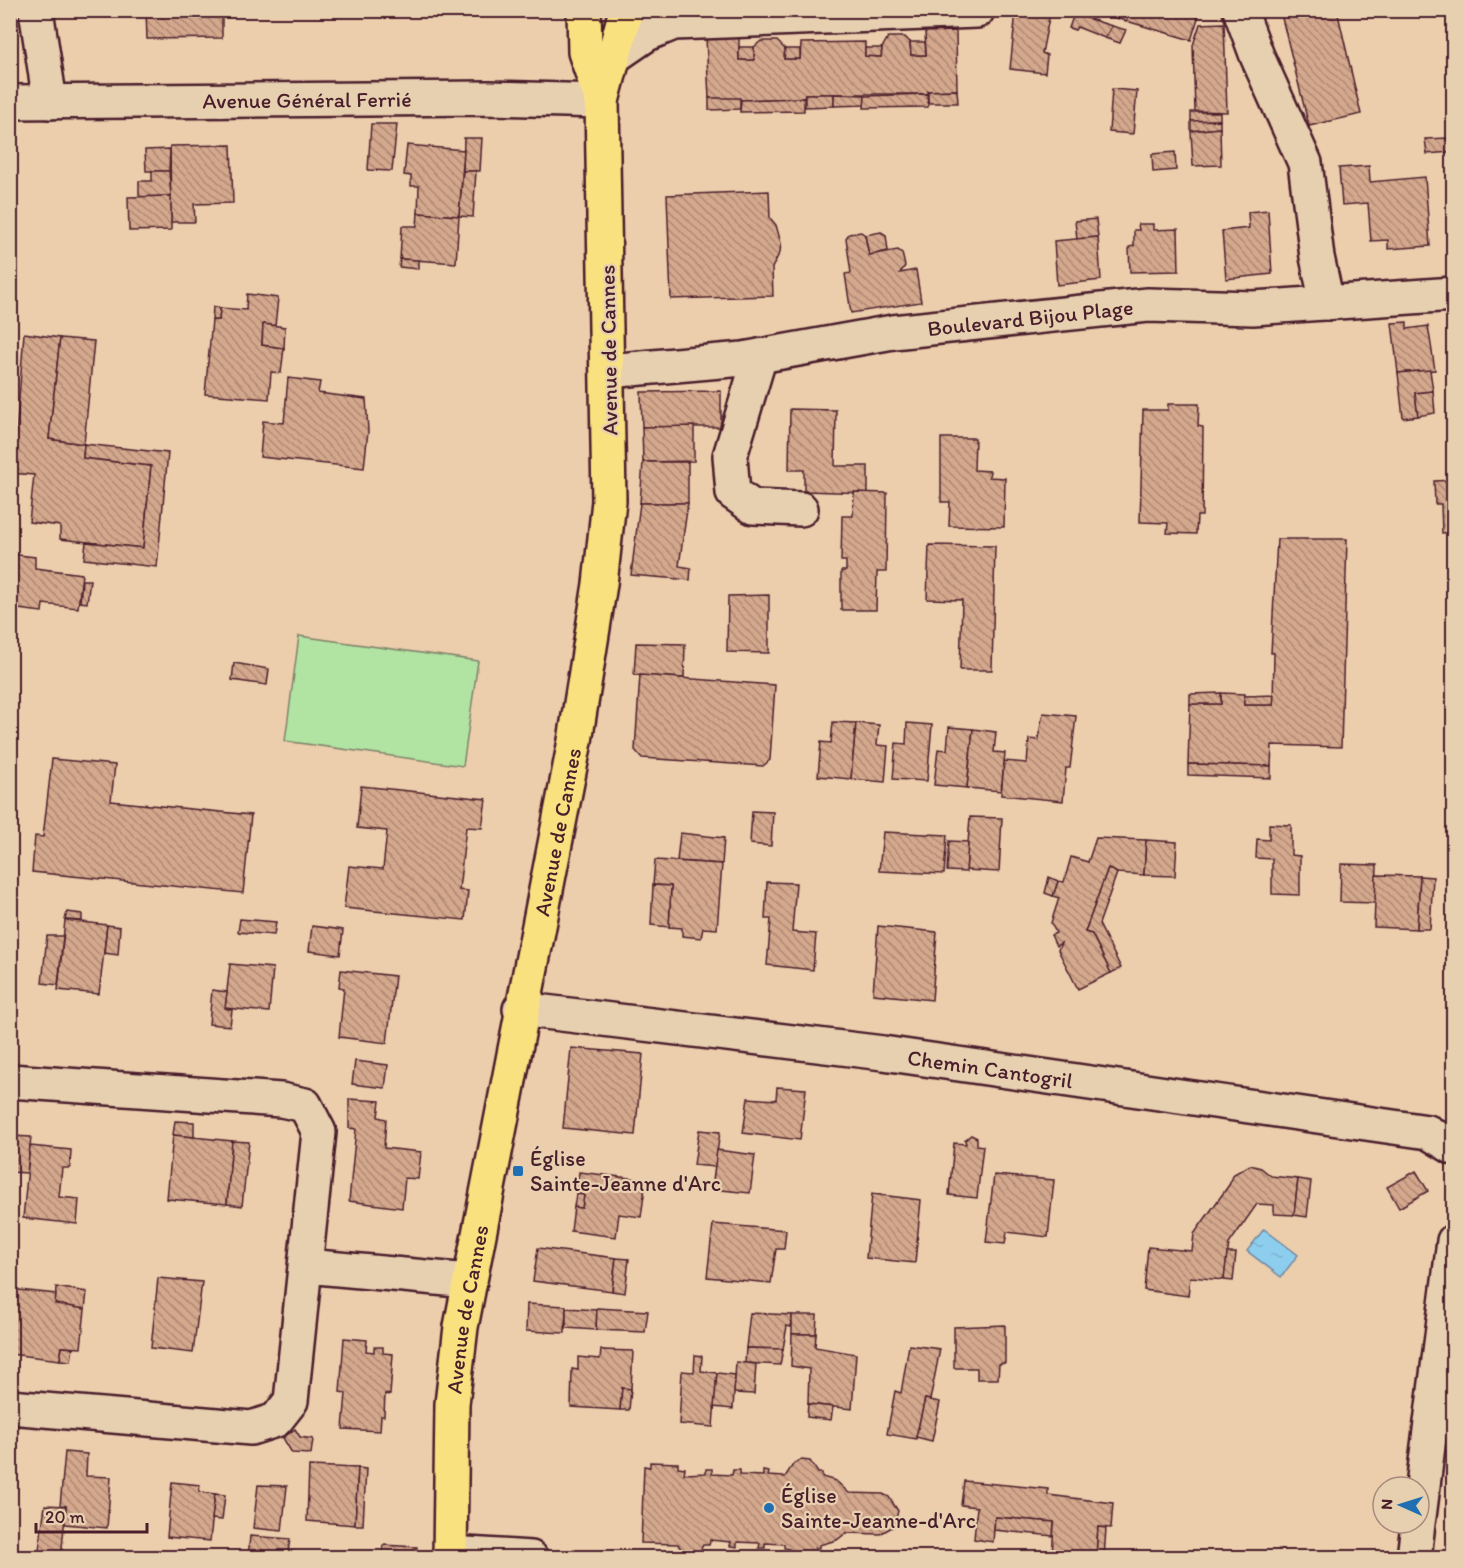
<svg xmlns="http://www.w3.org/2000/svg" width="1464" height="1568" viewBox="0 0 1464 1568" font-family="Itim,sans-serif">
	<style>
		.pitch { fill: #b1e3a3; stroke: #7e8167; stroke-width: 1.5 }
		.water { fill: url(#water-ripples); stroke: #7288a0; stroke-width: 1.5 }
		.building { fill: url(#building-back-hatch); stroke: #4a1f2b; stroke-width: 1.5 }
		.lines { fill: none; stroke-linecap: round; stroke-linejoin: round }
		.minor-casing { stroke: #4a1f2b; stroke-width: 38 }
		.major-casing { stroke: #4a1f2b; stroke-width: 38 }
		.minor { stroke: #e7d0b0; stroke-width: 33 }
		.major { stroke: #fae180; stroke-width: 33 }
		.poi-dot { fill: #1f6fb2; stroke: #e7d0b0; stroke-width: 2 }
		.labels { text-anchor: middle; stroke-width: 4.5; stroke-linejoin: round; paint-order: stroke }
		.street-label { font-size: 22px; fill: #4a1f2b; stroke: #e7d0b0 }
		.poi-label { font-size: 22px; fill: #4a1f2b; stroke: #e7d0b0; text-anchor: start }
	</style>
	<defs>
		<pattern id="water-ripples" width="26" height="14" patternUnits="userSpaceOnUse" patternTransform="scale(1.5)"><rect width="26" height="14" fill="#8dceee"/><path d="M2 4q2-2 4 0t4 0M15 11q2-2 4 0t4 0" fill="none" stroke="#7bb0cc"/></pattern>
		<pattern id="building-back-hatch" width="6" height="6" patternUnits="userSpaceOnUse" patternTransform="scale(1.5)"><rect width="6" height="6" fill="#d4a88d"/><path d="M-1 5l2 2M0 0l6 6M5-1l2 2" fill="none" stroke="#ae8873"/></pattern>
	</defs>
	<rect width="100%" height="100%" fill="#eccead"/>
	<filter id="ink" filterUnits="userSpaceOnUse"><feTurbulence type="fractalNoise" baseFrequency=".0167" numOctaves="2"/><feDisplacementMap in="SourceGraphic" scale="12" xChannelSelector="R" yChannelSelector="G"/><feConvolveMatrix kernelMatrix="1 2 1 2 8 2 1 2 1" color-interpolation-filters="sRGB"/></filter>
	<g filter="url(#ink)">
		<polygon class="pitch" points="299,636 478,661 463,766 285,741"/>
		<polygon class="water" points="1264,1229 1298,1255 1281,1277 1247,1251"/>
		<g class="building">
			<polygon points="146,10 222,10 222,38 147,39"/>
			<polygon points="1089,10 1185,10 1199,15 1191,40"/>
			<polygon points="1280,10 1337,10 1361,114 1309,126"/>
			<polygon points="1016,11 1050,13 1042,53 1047,55 1045,73 1010,69"/>
			<polygon points="1074,14 1112,26 1105,38 1077,27 1075,30 1069,28"/>
			<polygon points="1224,23 1227,112 1195,111 1193,45 1200,24"/>
			<polygon points="1112,26 1126,30 1120,43 1105,38"/>
			<polygon points="956,31 957,90 928,91 927,94 805,94 804,98 741,100 709,98 706,38 739,38 739,60 754,60 754,47 761,41 777,41 785,49 784,59 800,59 801,43 865,42 865,56 881,57 882,48 888,37 905,37 910,42 911,55 926,55 925,32"/>
			<polygon points="910,42 925,42 926,55 911,55"/>
			<rect x="739" y="47" width="15" height="13"/>
			<polygon points="865,48 882,48 881,57 865,56"/>
			<polygon points="785,49 800,49 800,59 784,59"/>
			<polygon points="1112,89 1137,91 1133,134 1109,132"/>
			<polygon points="957,90 958,103 928,103 928,91"/>
			<polygon points="805,94 834,94 834,106 805,107"/>
			<polygon points="834,94 865,95 865,105 834,106"/>
			<polygon points="927,94 928,107 864,108 865,96"/>
			<polygon points="709,98 740,98 740,109 709,110"/>
			<polygon points="804,98 804,111 740,112 741,100"/>
			<polygon points="1191,112 1220,112 1220,120 1191,121"/>
			<polygon points="1220,120 1220,128 1191,131 1191,121"/>
			<polygon points="371,124 397,124 392,171 368,170"/>
			<polygon points="1220,128 1221,165 1193,166 1191,131"/>
			<polygon points="464,138 482,138 480,171 463,171"/>
			<polygon points="1449,138 1450,152 1427,154 1425,139"/>
			<polygon points="231,145 233,203 194,204 195,222 171,222 170,146"/>
			<polygon points="407,145 464,150 459,216 418,213 419,186 411,186 411,176 404,175"/>
			<polygon points="170,149 169,171 146,171 145,150"/>
			<polygon points="1175,152 1176,170 1153,172 1152,154"/>
			<polygon points="1369,166 1370,182 1425,177 1430,246 1388,249 1388,240 1371,241 1368,203 1342,205 1339,168"/>
			<polygon points="152,171 169,171 171,196 139,197 139,181 152,181"/>
			<polygon points="463,171 476,171 473,217 459,216"/>
			<polygon points="769,191 770,218 776,225 781,243 780,252 772,268 773,296 671,299 667,195"/>
			<polygon points="171,196 171,230 129,231 128,197"/>
			<polygon points="1268,210 1272,274 1226,279 1222,231 1249,228 1248,212"/>
			<polygon points="418,213 459,216 456,263 400,259 402,226 417,226"/>
			<polygon points="1096,219 1098,237 1077,239 1075,221"/>
			<polygon points="1138,224 1153,224 1153,230 1178,229 1179,271 1130,272 1129,247 1134,246 1134,230 1139,230"/>
			<polygon points="861,232 865,235 869,255 898,250 902,253 905,266 900,273 916,270 921,302 851,313 845,274 851,273 846,238 849,234"/>
			<polygon points="881,232 886,235 888,251 869,255 865,235"/>
			<polygon points="1098,237 1101,280 1057,285 1054,241"/>
			<polygon points="400,259 418,260 418,269 399,267"/>
			<polygon points="247,294 278,298 275,326 263,324 262,345 284,348 281,373 271,372 269,399 205,394 212,320 219,320 220,308 246,310"/>
			<polygon points="213,307 220,308 219,320 212,320"/>
			<polygon points="1407,322 1407,329 1428,326 1435,370 1398,373 1392,323"/>
			<polygon points="263,324 285,327 284,348 262,345"/>
			<polygon points="24,333 60,338 49,439 84,444 83,458 151,466 143,548 60,539 60,526 29,522 34,475 10,473 10,436 16,437"/>
			<polygon points="60,338 94,341 84,444 49,439"/>
			<polygon points="1430,370 1433,391 1415,393 1418,416 1403,418 1398,373"/>
			<polygon points="288,378 320,382 318,393 366,399 368,431 364,468 260,457 263,421 284,423"/>
			<polygon points="721,391 721,427 642,427 641,392"/>
			<polygon points="1433,391 1435,413 1418,416 1415,393"/>
			<polygon points="1168,404 1199,404 1198,426 1203,427 1202,516 1197,516 1196,534 1167,533 1168,523 1140,522 1143,410 1168,410"/>
			<polygon points="790,409 836,410 835,466 868,466 868,493 804,491 804,470 789,470"/>
			<polygon points="694,426 694,461 643,462 642,427"/>
			<polygon points="941,438 975,438 974,470 990,471 989,477 1005,478 1004,527 949,526 950,502 941,502"/>
			<polygon points="84,444 168,453 157,567 84,559 86,542 143,548 151,466 83,458"/>
			<polygon points="643,462 688,462 688,503 640,503"/>
			<polygon points="1454,480 1454,532 1442,533 1441,504 1435,504 1434,481"/>
			<polygon points="854,492 887,493 886,572 877,572 876,610 841,610 841,571 846,571 846,561 841,561 842,516 853,516"/>
			<polygon points="640,503 688,503 679,566 691,568 690,580 631,575"/>
			<polygon points="1277,539 1347,539 1341,747 1272,745 1271,766 1188,764 1190,704 1221,704 1221,693 1245,694 1244,705 1273,705 1274,653 1271,653"/>
			<polygon points="929,545 995,546 992,670 960,670 962,600 927,599"/>
			<polygon points="10,554 35,557 35,568 82,574 78,608 43,604 42,612 10,608"/>
			<polygon points="82,580 90,580 87,603 80,602"/>
			<polygon points="769,595 769,653 727,652 728,596"/>
			<polygon points="636,643 685,644 684,678 634,675"/>
			<polygon points="234,663 269,669 267,685 232,680"/>
			<polygon points="640,675 775,685 770,760 763,766 642,758 635,750"/>
			<polygon points="1221,693 1221,704 1190,704 1190,694"/>
			<polygon points="1274,695 1273,705 1244,705 1244,696"/>
			<polygon points="1043,713 1076,716 1070,768 1066,768 1063,801 1001,795 1004,761 1027,763 1029,739 1038,740"/>
			<polygon points="833,722 856,723 851,779 818,776 821,742 831,743"/>
			<polygon points="856,723 879,725 877,745 888,746 885,782 851,779"/>
			<polygon points="907,723 932,725 927,781 893,779 896,743 906,744"/>
			<polygon points="949,727 973,729 967,788 934,785 938,749 947,750"/>
			<polygon points="973,729 996,732 994,752 1005,753 1001,791 967,788"/>
			<polygon points="52,759 115,765 111,801 251,815 243,893 32,872 35,836 43,837"/>
			<polygon points="1188,764 1271,766 1271,778 1188,775"/>
			<polygon points="361,786 486,799 482,828 466,827 459,890 468,891 465,920 344,908 349,866 383,869 387,831 357,828"/>
			<polygon points="752,811 773,812 771,846 750,844"/>
			<polygon points="970,817 1002,818 999,872 966,870"/>
			<polygon points="1269,824 1291,825 1291,855 1300,856 1300,895 1272,894 1272,859 1256,858 1257,839 1269,840"/>
			<polygon points="883,832 947,835 944,874 879,871"/>
			<polygon points="680,833 724,838 722,864 677,861"/>
			<polygon points="1096,838 1146,840 1144,875 1117,873 1108,868 1085,932 1092,934 1111,973 1078,989 1058,950 1061,943 1056,946 1051,935 1056,933 1051,923 1059,898 1053,896 1058,881 1064,882 1071,857 1088,862"/>
			<polygon points="1146,840 1177,842 1175,876 1144,875"/>
			<polygon points="949,841 968,842 966,872 947,871"/>
			<polygon points="655,860 722,864 717,929 703,928 701,938 682,936 682,928 669,927 671,886 653,885"/>
			<polygon points="1341,864 1377,865 1376,903 1340,902"/>
			<polygon points="1108,868 1117,873 1099,924 1121,968 1111,973 1092,934 1085,932"/>
			<polygon points="1376,875 1420,876 1417,929 1374,927"/>
			<polygon points="1420,876 1433,877 1430,929 1417,929"/>
			<polygon points="1049,877 1058,881 1053,896 1045,893"/>
			<polygon points="767,882 796,883 792,932 816,934 813,970 767,965 771,919 765,919"/>
			<polygon points="653,885 671,886 669,927 651,925"/>
			<polygon points="67,912 82,914 82,921 65,920"/>
			<polygon points="240,919 276,922 274,935 238,932"/>
			<polygon points="65,920 107,925 99,994 58,990"/>
			<polygon points="107,925 120,927 118,955 104,953"/>
			<polygon points="312,926 343,930 340,955 309,951"/>
			<polygon points="878,926 937,932 932,1000 873,994"/>
			<polygon points="47,936 63,936 58,985 42,983"/>
			<polygon points="230,964 273,968 269,1012 225,1008"/>
			<polygon points="341,970 395,976 387,1043 339,1037 344,988 339,987"/>
			<polygon points="212,990 227,992 225,1008 232,1010 230,1026 209,1024"/>
			<polygon points="571,1048 643,1054 635,1135 563,1128"/>
			<polygon points="355,1061 388,1065 385,1088 352,1084"/>
			<polygon points="777,1087 806,1089 800,1140 743,1133 748,1098 776,1100"/>
			<polygon points="349,1099 380,1101 378,1117 386,1119 384,1148 421,1152 418,1179 405,1178 402,1208 349,1201 356,1129 349,1128"/>
			<polygon points="175,1121 194,1122 194,1137 173,1135"/>
			<polygon points="699,1130 720,1132 715,1167 694,1165"/>
			<polygon points="173,1135 232,1141 227,1204 167,1199"/>
			<polygon points="971,1135 977,1138 977,1145 983,1146 977,1198 949,1195 954,1143 966,1144 965,1140"/>
			<polygon points="12,1136 31,1137 27,1173 10,1172"/>
			<polygon points="232,1141 249,1142 242,1206 227,1204"/>
			<polygon points="30,1146 71,1150 70,1168 62,1168 59,1197 79,1199 77,1224 23,1218"/>
			<polygon points="717,1150 755,1155 750,1193 712,1189"/>
			<polygon points="1250,1165 1261,1168 1271,1176 1298,1179 1294,1215 1274,1214 1274,1205 1257,1204 1229,1244 1224,1280 1190,1277 1188,1296 1144,1290 1148,1247 1192,1251 1194,1234 1229,1185 1234,1174"/>
			<polygon points="1416,1171 1428,1191 1399,1208 1387,1187"/>
			<polygon points="579,1172 646,1180 641,1217 619,1214 616,1237 571,1231 574,1207 582,1208 584,1195 576,1194"/>
			<polygon points="994,1175 1054,1180 1048,1237 1007,1232 1005,1244 986,1242"/>
			<polygon points="1298,1179 1311,1181 1307,1217 1294,1215"/>
			<polygon points="576,1194 584,1195 582,1208 574,1207"/>
			<polygon points="872,1194 921,1200 915,1263 866,1258"/>
			<polygon points="713,1224 786,1230 784,1249 776,1249 771,1283 707,1277"/>
			<polygon points="538,1248 616,1258 612,1291 533,1281"/>
			<polygon points="1227,1253 1236,1253 1233,1281 1224,1280"/>
			<polygon points="616,1258 629,1259 625,1293 612,1291"/>
			<polygon points="158,1278 202,1282 193,1353 151,1348"/>
			<polygon points="56,1287 87,1292 85,1309 55,1304"/>
			<polygon points="10,1289 56,1294 55,1304 85,1309 81,1348 62,1347 60,1360 10,1354"/>
			<polygon points="527,1304 566,1306 565,1333 526,1331"/>
			<polygon points="566,1308 597,1310 596,1330 566,1328"/>
			<polygon points="597,1308 648,1311 645,1332 596,1330"/>
			<polygon points="750,1313 792,1315 791,1327 787,1326 783,1349 746,1348"/>
			<polygon points="792,1315 817,1315 816,1334 792,1334"/>
			<polygon points="1005,1325 1005,1363 999,1364 998,1379 977,1379 977,1368 954,1368 954,1327"/>
			<polygon points="792,1334 816,1334 815,1347 856,1354 852,1409 808,1404 809,1369 791,1366"/>
			<polygon points="344,1338 367,1340 366,1351 374,1352 374,1347 383,1347 383,1353 393,1354 390,1395 385,1394 384,1416 381,1416 380,1431 343,1429 346,1393 340,1392"/>
			<polygon points="909,1345 940,1349 930,1400 925,1399 916,1439 887,1434 895,1391 901,1393"/>
			<polygon points="62,1347 73,1348 71,1361 60,1360"/>
			<polygon points="746,1348 783,1349 780,1365 745,1363"/>
			<polygon points="601,1350 633,1351 631,1389 622,1388 620,1410 571,1407 572,1369 578,1370 578,1357 600,1359"/>
			<polygon points="695,1355 702,1356 701,1371 717,1373 713,1427 679,1424 682,1371 694,1372"/>
			<polygon points="736,1362 756,1364 754,1394 734,1393"/>
			<polygon points="717,1373 735,1375 733,1409 714,1407"/>
			<polygon points="622,1388 631,1389 629,1410 620,1410"/>
			<polygon points="925,1399 940,1402 932,1441 916,1437"/>
			<polygon points="808,1404 833,1407 831,1420 807,1417"/>
			<polygon points="295,1429 300,1437 313,1439 311,1454 292,1453 283,1438"/>
			<polygon points="65,1452 87,1454 86,1476 111,1477 107,1528 65,1524 66,1506 60,1506"/>
			<polygon points="801,1460 810,1461 818,1473 822,1473 822,1477 836,1481 849,1493 883,1494 889,1497 898,1511 894,1526 880,1534 846,1533 837,1540 819,1545 819,1548 815,1548 814,1558 791,1558 789,1549 784,1548 784,1544 765,1543 765,1548 759,1548 760,1543 737,1542 737,1547 730,1546 731,1542 710,1540 709,1545 703,1545 699,1553 685,1556 678,1544 641,1543 644,1466 650,1467 650,1462 678,1463 678,1467 685,1468 684,1474 706,1473 706,1469 712,1469 712,1474 732,1475 733,1470 740,1470 740,1475 763,1476 763,1471 769,1472 768,1476 785,1477 794,1463"/>
			<polygon points="309,1466 358,1468 355,1525 307,1521"/>
			<polygon points="358,1468 366,1469 363,1525 355,1525"/>
			<polygon points="964,1481 1048,1489 1048,1495 1113,1503 1111,1528 1098,1527 1096,1558 1052,1558 1054,1522 995,1517 993,1542 974,1539 977,1507 961,1505"/>
			<polygon points="172,1482 200,1485 199,1492 215,1494 210,1541 167,1537"/>
			<polygon points="258,1485 287,1486 282,1531 253,1528"/>
			<polygon points="215,1494 225,1495 222,1520 212,1519"/>
			<polygon points="45,1505 66,1506 61,1558 38,1558"/>
			<polygon points="995,1517 1054,1522 1053,1536 994,1530"/>
			<polygon points="1098,1527 1106,1528 1104,1558 1096,1558"/>
			<polygon points="250,1536 290,1539 288,1552 301,1553 300,1558 248,1558"/>
			<polygon points="383,1545 417,1547 416,1558 382,1558"/>
		</g>
		<g class="lines">
			<defs>
				<g id="minor">
					<polyline points="36,10 50,102"/>
					<polyline points="1240,10 1257,56 1305,163 1317,257 1327,303"/>
					<polyline points="612,58 647,34 674,23 977,11"/>
					<path id="s1" d="M10,102L489,98L602,101"/>
					<polyline points="760,356 730,456 733,493 753,507 801,509"/>
					<path id="s2" d="M608,371L743,359L893,332L1148,305L1253,308L1454,294"/>
					<path id="s3" d="M520,1009L883,1053L1428,1132L1454,1148"/>
					<polyline points="10,1081 281,1100 305,1105 319,1132 291,1401 276,1420 251,1428 10,1407"/>
					<polyline points="306,1266 469,1281"/>
					<polyline points="1419,1517 1454,1241"/>
					<polyline points="450,1553 531,1558"/>
					<polyline points="1414,1558 1418,1523"/>
				</g>
				<g id="major">
					<polyline points="584,10 585,52 602,101"/>
					<path id="s4" d="M450,1558L452,1404L461,1327L575,741L600,584L609,501L602,101L626,10"/>
				</g>
			</defs>
			<use href="#minor" class="minor-casing"/>
			<use href="#major" class="major-casing"/>
			<use href="#minor" class="minor"/>
			<use href="#major" class="major"/>
		</g>
	</g>
	<g class="poi-dot">
		<rect x="512" y="1165" width="12" height="12" rx="3"/>
		<circle cx="769" cy="1508" r="6"/>
	</g>
	<g class="labels">
		<g class="street-label">
			<text dy="8" stroke="none"><textPath href="#s1" startOffset="297">Avenue Général Ferrié</textPath></text>
			<text dy="8" stroke="none"><textPath href="#s2" startOffset="426">Boulevard Bijou Plage</textPath></text>
			<text transform="translate(608 350) rotate(-91)" y="8">Avenue de Cannes</text>
			<text dy="8" stroke="none"><textPath href="#s4" startOffset="736">Avenue de Cannes</textPath></text>
			<text dy="8" stroke="none"><textPath href="#s3" startOffset="474">Chemin Cantogril</textPath></text>
			<text dy="8" stroke="none"><textPath href="#s4" startOffset="250">Avenue de Cannes</textPath></text>
		</g>
		<g class="poi-label">
			<text x="530" y="1166">Église<tspan x="530" dy="25">Sainte-Jeanne d'Arc</tspan></text>
			<text x="781" y="1503">Église<tspan x="781" dy="25">Sainte-Jeanne-d'Arc</tspan></text>
		</g>
	</g>
	<rect width="1464" height="1568" fill="none" stroke="#e7d0b0" stroke-width="36"/>
	<rect x="18" y="18" width="1428" height="1532" fill="none" stroke="#4a1f2b" stroke-width="2" filter="url(#ink)"/>
	<g transform="translate(1401 1505) rotate(273)"><circle r="28" fill="#e7d0b0" stroke="#a8897b" stroke-width="1.5"/>
	<path d="M0-4.5L10 22L0 15L-10 22Z" fill="#1f6fb2"/>
	<text y="-9" font-size="16" font-weight="bold" text-anchor="middle" fill="#4a1f2b">N</text>
	</g>
	<path d="M36 1523v9h111v-9" fill="none" stroke="#4a1f2b" stroke-width="3"/>
	<text x="45" y="1523" font-size="18" fill="#4a1f2b" stroke="#e7d0b0" stroke-width="4.5" paint-order="stroke">20 m</text>
</svg>
